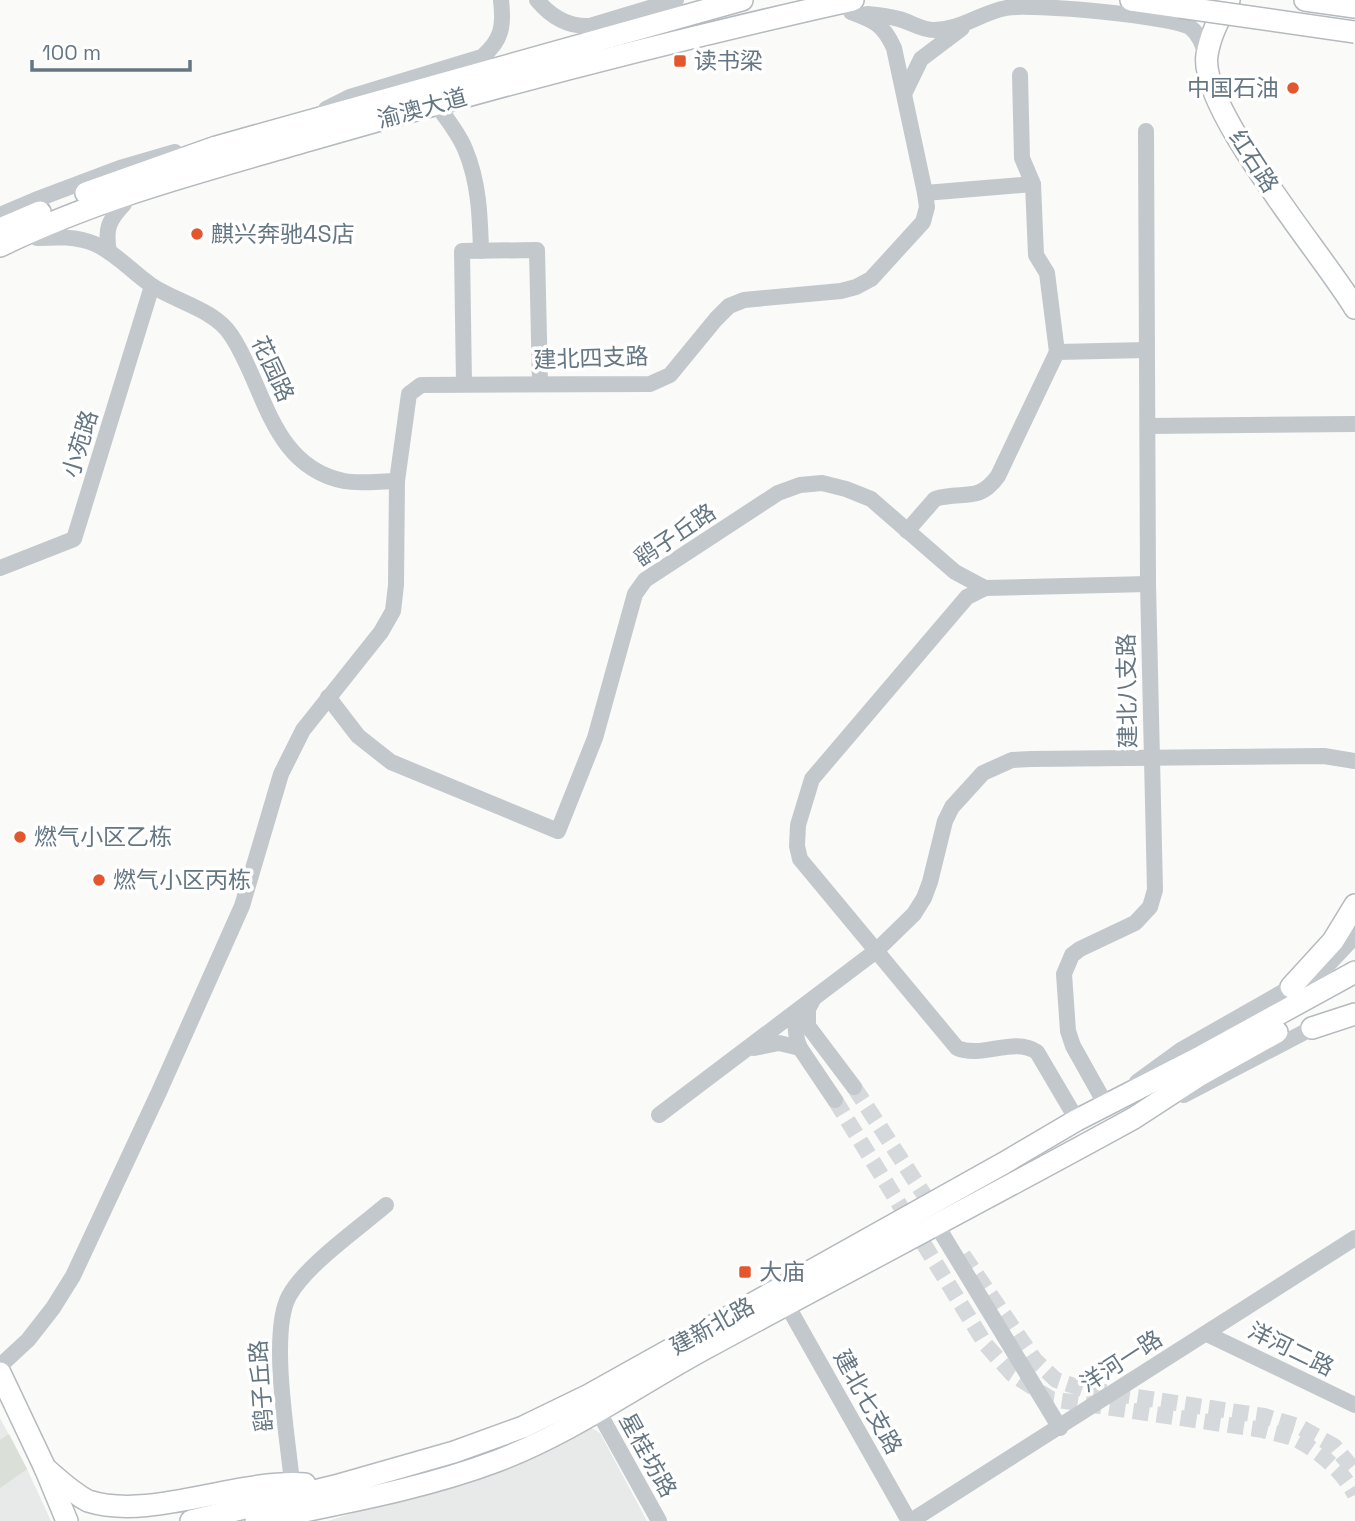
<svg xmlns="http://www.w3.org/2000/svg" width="1355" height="1521" viewBox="0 0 1355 1521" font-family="'Space Grotesk','Noto Sans SC',sans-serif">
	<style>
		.built { fill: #e8e9e9 }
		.green { fill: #dadfd7 }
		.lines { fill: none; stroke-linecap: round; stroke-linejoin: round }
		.minor-tunnel { stroke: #d5d9db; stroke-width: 16; stroke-dasharray: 16 8; stroke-linecap: butt }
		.major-casing { stroke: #b5babe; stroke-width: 24 }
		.minor { stroke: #c3c8cc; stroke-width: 16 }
		.major { stroke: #fff; stroke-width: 21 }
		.major-bridge-casing { stroke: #b5babe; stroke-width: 24; stroke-linecap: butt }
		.major-bridge { stroke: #fff; stroke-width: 21 }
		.poi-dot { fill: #e4572e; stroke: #fff; stroke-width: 2.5 }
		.labels { text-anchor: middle; stroke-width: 7; stroke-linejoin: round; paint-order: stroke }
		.poi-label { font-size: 23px; fill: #657683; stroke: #fff; text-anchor: start }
		.street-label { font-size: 23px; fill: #657683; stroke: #fff }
	</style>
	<rect width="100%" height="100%" fill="#fafaf8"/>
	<g class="built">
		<polygon points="0,1418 27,1469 51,1521 0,1521"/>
		<polygon points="590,1427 600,1433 647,1521 328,1521 410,1495 455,1486 491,1475"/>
	</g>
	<polygon class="green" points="9,1434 27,1469 0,1488 0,1440"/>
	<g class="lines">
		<g class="minor-tunnel">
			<polyline points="854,1087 936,1213"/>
			<path d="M835,1100L986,1345L1012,1374L1051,1399L1263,1430C1273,1433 1285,1435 1295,1439C1318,1450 1344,1472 1355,1495"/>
			<polyline points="963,1255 1035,1360 1056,1380 1083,1389 1264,1416 1298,1426 1334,1446 1355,1471"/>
		</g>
		<defs>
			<g id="major">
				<polyline points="1131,0 1180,7"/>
				<path d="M1229,0C1220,17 1210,35 1207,55C1198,108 1324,256 1355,308"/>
				<polyline points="1305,0 1355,7"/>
				<polyline points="86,193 216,147 742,0"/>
				<polyline points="0,229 40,212"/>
				<path d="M0,246C101,197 203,171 310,140C489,88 670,41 853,0"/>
				<polyline points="1291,987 1333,941 1355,905"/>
				<polyline points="1312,1028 1355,1014"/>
				<polyline points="0,1373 45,1468 67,1521"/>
				<path d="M45,1468C59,1480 71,1492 88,1501C151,1521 236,1479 305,1484"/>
				<polyline points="191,1521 335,1486 454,1452 523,1427 589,1395 1004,1163 1077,1120 1202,1056 1355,972"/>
				<path d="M256,1521C336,1504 420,1490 497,1461C571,1433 636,1386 706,1348C848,1271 992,1196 1134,1118L1200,1075L1277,1032"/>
			</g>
		</defs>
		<use href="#major" class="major-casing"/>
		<g class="minor">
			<path d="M537,0C551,17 569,27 590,26L676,0"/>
			<path d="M867,14C878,15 888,16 899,19C911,22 921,30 934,30C961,30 980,13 1006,8C1029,3 1175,16 1191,28C1200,35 1203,46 1206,56"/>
			<polyline points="1020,75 1022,158 1033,184 1036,255 1047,273 1057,352"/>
			<polyline points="905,92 921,59 962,28"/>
			<path d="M435,103C446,118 458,132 465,149C479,182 480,216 481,251"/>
			<path d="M326,109L350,97L482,57C502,40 504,26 501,0"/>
			<polyline points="925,193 1033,184"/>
			<polyline points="0,215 35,200 120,168 175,152"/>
			<path d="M37,238C57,237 76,236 95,244C116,253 132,272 151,285C176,302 214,309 231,335C265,385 270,466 344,481C360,484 380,481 397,481"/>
			<path d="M109,252C105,229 108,221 124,204"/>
			<polyline points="464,384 462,251 537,250 540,383"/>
			<polyline points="1148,426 1355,424"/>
			<path d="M907,531L935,499C962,490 978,504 998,476L1057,352L1147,350"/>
			<polyline points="0,568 74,539 152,286"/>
			<polyline points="328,697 358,736 391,762 558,831 595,738 635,594 645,580 778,493 800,485 822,483 846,489 871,499 955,572 985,588"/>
			<polyline points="814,998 808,1009 808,1026 854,1087"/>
			<polyline points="794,1014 797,1040 800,1048 835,1100"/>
			<polyline points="754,1048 779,1043 800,1048"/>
			<polyline points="1137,1082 1181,1050 1325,968 1355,936"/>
			<polyline points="1184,1095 1322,1023"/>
			<polyline points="1106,1105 1073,1046 1068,1031 1064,974 1072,955 1080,949 1135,923 1150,907 1155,890 1148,584 1146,131"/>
			<polyline points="659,1115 876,951 914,914 924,898 930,882 945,821 952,807 983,773 1012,760 1031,759 1324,756 1355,761"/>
			<path d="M1077,1120L1037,1052C1014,1036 982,1059 957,1048L800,859L797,846L798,825L812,779L967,597L985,588L1148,584"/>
			<polyline points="936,1224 1060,1428"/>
			<polyline points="787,1305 909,1521"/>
			<polyline points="1207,1334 1355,1405"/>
			<path d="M0,1366L28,1340L53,1308L73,1276L159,1092L242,906L281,774L303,730L381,632L393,611L396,585L397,481L409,394L421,385L650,384L670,375L716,319L729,306L744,300L841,291L856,287L871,279L923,222L927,207L925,193L894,48C883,24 875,21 851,12"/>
			<polyline points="598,1411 659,1521"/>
			<path d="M292,1483C288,1439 269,1333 289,1296C306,1265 358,1229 386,1205"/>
			<polyline points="911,1521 1355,1238"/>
		</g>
		<use href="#major" class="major"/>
		<defs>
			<polyline id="major-bridge" points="1180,7 1355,32"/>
		</defs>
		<use href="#major-bridge" class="major-bridge-casing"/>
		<use href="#major-bridge" class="major-bridge"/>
	</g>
	<g class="poi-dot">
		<rect x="673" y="54" width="14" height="14" rx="3.5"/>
		<circle cx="1293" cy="88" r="7"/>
		<circle cx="197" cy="234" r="7"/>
		<circle cx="20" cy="837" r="7"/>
		<circle cx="99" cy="880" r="7"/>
		<rect x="738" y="1265" width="14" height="14" rx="3.5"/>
	</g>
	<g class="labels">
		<g class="poi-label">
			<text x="694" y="69">读书梁</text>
			<text x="1279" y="96" text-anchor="end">中国石油</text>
			<text x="211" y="242">麒兴奔驰4S店</text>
			<text x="34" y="845">燃气小区乙栋</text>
			<text x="113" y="888">燃气小区丙栋</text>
			<text x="759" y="1280">大庙</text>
		</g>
		<g class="street-label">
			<text transform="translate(422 108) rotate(-15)" y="8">渝澳大道</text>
			<text transform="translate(1254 161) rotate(57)" y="8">红石路</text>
			<text transform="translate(591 358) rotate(-2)" y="8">建北四支路</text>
			<text transform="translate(273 369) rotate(65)" y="8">花园路</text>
			<text transform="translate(80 444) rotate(-73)" y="8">小苑路</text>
			<text transform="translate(675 535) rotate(-34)" y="8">鹞子丘路</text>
			<text transform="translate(1127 691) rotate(-91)" y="8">建北八支路</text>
			<text transform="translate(712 1326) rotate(-29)" y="8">建新北路</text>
			<text transform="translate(1291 1349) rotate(26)" y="8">洋河二路</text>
			<text transform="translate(1121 1361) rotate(-33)" y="8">洋河一路</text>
			<text transform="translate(261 1386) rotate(-94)" y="8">鹞子丘路</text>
			<text transform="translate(868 1402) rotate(61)" y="8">建北七支路</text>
			<text transform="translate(648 1455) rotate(61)" y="8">星桂坊路</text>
		</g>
	</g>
	<path d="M32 60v10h158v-10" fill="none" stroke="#657683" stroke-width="3.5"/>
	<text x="42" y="60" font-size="21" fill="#657683" stroke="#ffffff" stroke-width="5" paint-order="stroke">100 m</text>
</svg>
